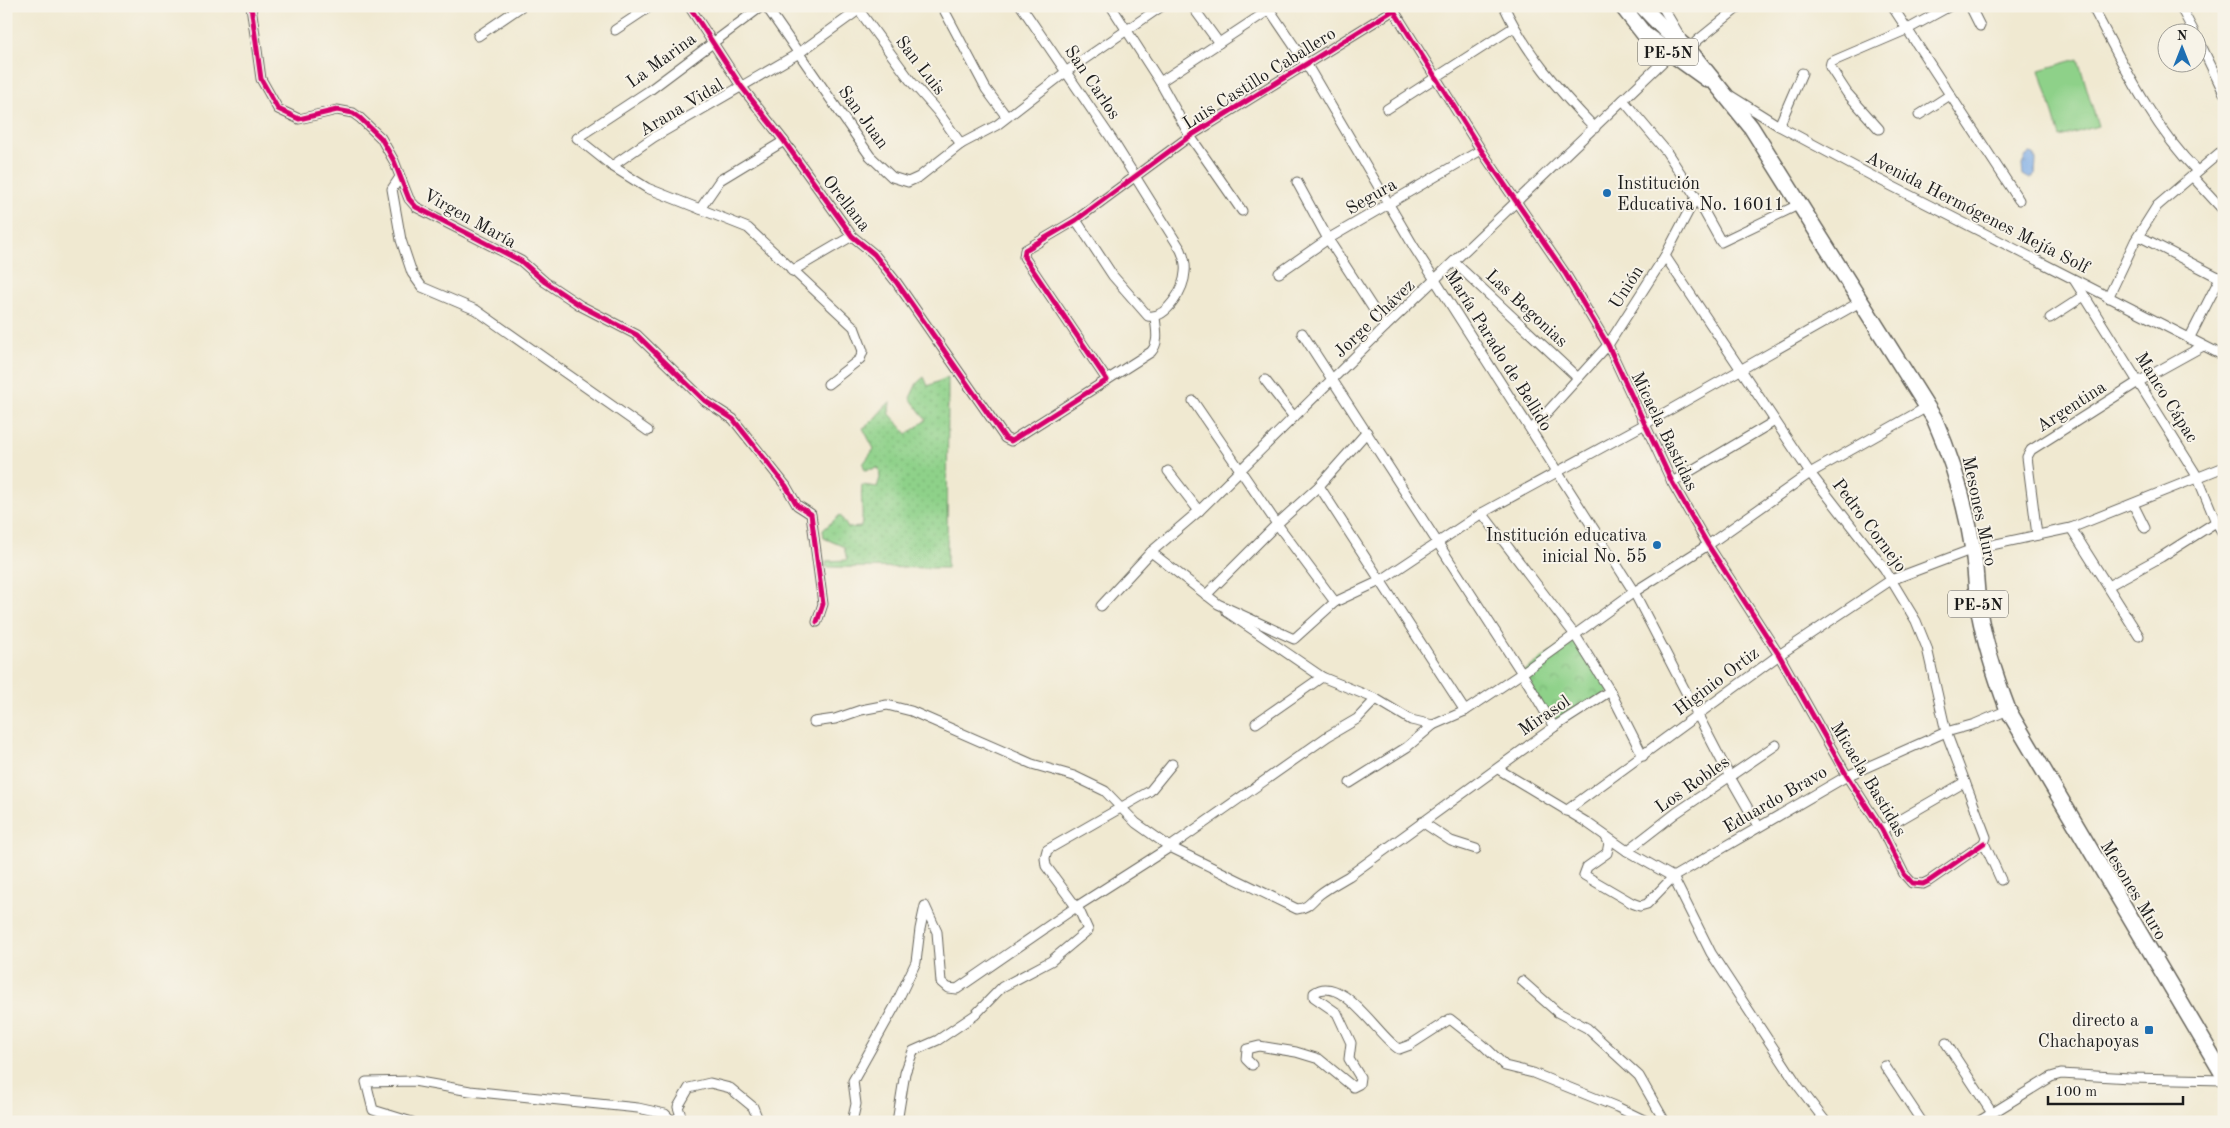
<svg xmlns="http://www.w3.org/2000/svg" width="2230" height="1128" viewBox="0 0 2230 1128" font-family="'Old Standard TT',serif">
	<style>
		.grass { fill: url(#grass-dots); stroke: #557652 }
		.park { fill: url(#park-crowns); stroke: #557652 }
		.pitch { fill: #8ed189; stroke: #557652 }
		.water { fill: url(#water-ripples); stroke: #4c6481 }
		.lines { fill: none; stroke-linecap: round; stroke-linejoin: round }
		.minor-casing { stroke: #66645b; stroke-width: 11 }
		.trunk-casing { stroke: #66645b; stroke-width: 18 }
		.minor { stroke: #fff; stroke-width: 9 }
		.trunk { stroke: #fff; stroke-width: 15 }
		.cycleway-casing { stroke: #f7f3e8; stroke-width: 8 }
		.cycleway { stroke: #d6006c; stroke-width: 5 }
		.poi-dot { fill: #1f6fb2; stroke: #f7f3e8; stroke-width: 2 }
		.labels { text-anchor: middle; stroke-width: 4; stroke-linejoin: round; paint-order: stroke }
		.shield { fill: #f7f3e8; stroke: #5e5c59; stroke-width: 1 }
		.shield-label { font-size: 16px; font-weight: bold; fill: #1c1c1c }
		.street-label { font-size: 18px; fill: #1c1c1c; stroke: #f7f3e8 }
		.poi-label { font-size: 18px; fill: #1c1c1c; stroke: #f7f3e8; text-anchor: end }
	</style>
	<defs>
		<pattern id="grass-dots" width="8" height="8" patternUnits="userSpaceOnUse" patternTransform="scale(1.25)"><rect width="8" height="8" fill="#8ed189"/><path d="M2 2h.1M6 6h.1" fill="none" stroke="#7ab376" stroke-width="1.8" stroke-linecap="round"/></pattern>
		<pattern id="park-crowns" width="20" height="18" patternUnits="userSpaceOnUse" patternTransform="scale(1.25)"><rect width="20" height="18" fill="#8ed189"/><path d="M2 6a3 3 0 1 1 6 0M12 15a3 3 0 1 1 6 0" fill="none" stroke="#7ab376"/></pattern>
		<pattern id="water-ripples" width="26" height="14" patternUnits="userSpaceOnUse" patternTransform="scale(1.25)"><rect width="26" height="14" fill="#7cabe6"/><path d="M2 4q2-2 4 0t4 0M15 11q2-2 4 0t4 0" fill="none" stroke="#658aba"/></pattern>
	</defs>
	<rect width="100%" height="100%" fill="#f7f3e8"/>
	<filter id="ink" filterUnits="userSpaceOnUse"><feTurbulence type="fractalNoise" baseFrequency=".02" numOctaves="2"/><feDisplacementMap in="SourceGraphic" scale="10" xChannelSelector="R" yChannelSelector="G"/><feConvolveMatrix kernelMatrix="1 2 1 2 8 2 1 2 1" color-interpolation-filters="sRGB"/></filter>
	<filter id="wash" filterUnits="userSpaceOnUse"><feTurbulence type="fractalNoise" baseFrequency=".0096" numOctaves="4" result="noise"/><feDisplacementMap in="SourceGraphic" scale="20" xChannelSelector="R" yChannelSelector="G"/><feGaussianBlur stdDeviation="1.12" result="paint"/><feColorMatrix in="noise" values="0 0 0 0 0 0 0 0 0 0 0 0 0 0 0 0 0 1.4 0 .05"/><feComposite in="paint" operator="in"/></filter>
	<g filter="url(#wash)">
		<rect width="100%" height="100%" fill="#f0e9d1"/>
		<path class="grass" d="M924,377L928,386L948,377L947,568L826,567V561L847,560L844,547L824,538L823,530L840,515L848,528L861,527C864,510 860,500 862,485L877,487L880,478L879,468L865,470L863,464L874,449L863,428C874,422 880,410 890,402L889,413L907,434L926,420L910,398L917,383Z"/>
		<polygon class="park" points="1575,635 1610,691 1554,727 1522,673"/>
		<polygon class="pitch" points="2078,59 2098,126 2060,137 2040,70"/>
		<polygon class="water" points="2030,154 2034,155 2036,160 2035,175 2030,179 2023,175 2022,165 2026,156"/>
	</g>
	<g filter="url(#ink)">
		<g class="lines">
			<defs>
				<g id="minor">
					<polyline points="251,6 261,79 278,109 299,119 337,110 353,113 360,118 381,138 394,161 409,199 416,207 521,261 545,282 581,306 637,335 705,401 733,419 786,486 797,505 811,514 823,604 817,622"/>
					<polyline points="689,6 741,86 784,141 852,236 874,254 897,283 1005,438 1011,441 1107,380 1024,257 1025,250 1076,220 1190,136 1400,6"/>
					<polyline points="762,6 650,90 577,138 612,166 647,188 700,209 720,180 784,141"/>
					<polyline points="766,6 870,156 892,177 908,182 919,177 961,144 997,125 1067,71 1162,6"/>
					<polyline points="856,6 910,80 938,112 961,144"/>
					<polyline points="942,6 986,89 1006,116"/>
					<path d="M1021,6L1111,138L1181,250C1184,257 1186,264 1185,272C1184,289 1167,319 1148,316L1113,276L1076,220"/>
					<polyline points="1111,6 1160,82 1190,136 1242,211"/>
					<polyline points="1192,6 1219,43"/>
					<polyline points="1267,6 1307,65 1414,247 1634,592 1730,777 1758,826"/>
					<polyline points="1391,6 1481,150 1565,273 1608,345 1672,482 1708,545 1779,655 1847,776 1882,830 1904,874 1912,883 1923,884 1929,881 1984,843"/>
					<path d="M1504,6C1525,52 1560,92 1595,128"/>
					<polyline points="1662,6 1681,38"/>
					<polyline points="1892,6 2019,200"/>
					<polyline points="1970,6 1980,26"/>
					<path d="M2092,6C2122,62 2152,126 2197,171"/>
					<polyline points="2180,6 2194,32"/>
					<polyline points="615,30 651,6"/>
					<polyline points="478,36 522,6"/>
					<polyline points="2198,39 2224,93"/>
					<polyline points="1685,53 1698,40 1740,6"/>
					<polyline points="1160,82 1275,6"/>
					<polyline points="1731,96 1779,126 1876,178 2224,356"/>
					<polyline points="1623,100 1666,151 1696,197 1721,242 1798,205"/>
					<polyline points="1387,109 1514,27"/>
					<polyline points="1919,115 1950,95"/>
					<polyline points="1779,126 1802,73"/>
					<polyline points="1879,129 1847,93 1830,67 1831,62 1908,29 1950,6"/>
					<polyline points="612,166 654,137 799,53 864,6"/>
					<polyline points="2192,176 2224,211"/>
					<polyline points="400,177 392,189 401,240 412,273 422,287 476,310 648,431"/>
					<polyline points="1297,182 1328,239 1385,327"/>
					<polyline points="700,209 748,228 854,327 863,351 860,359 828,384"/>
					<polyline points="2139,236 2220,278"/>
					<polyline points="1665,256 1810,473 1884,568 1916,621 1927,648 1946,732 1986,837 1984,843"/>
					<polyline points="1454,262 1578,378"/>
					<polyline points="792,271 852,236"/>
					<polyline points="1279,273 1328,239 1481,150"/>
					<polyline points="2075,281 2197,476 2216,522 2224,535"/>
					<polyline points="2108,298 2135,241 2157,206 2224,149"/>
					<polyline points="2050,318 2084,296"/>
					<polyline points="1302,333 1522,673 1554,727"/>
					<polyline points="2189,339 2220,278 2224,277"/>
					<path d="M1107,380L1151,352C1160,342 1156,329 1155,317"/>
					<polyline points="1265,380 1294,417"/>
					<polyline points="1193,401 1277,524 1335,602"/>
					<polyline points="1531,430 1608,345 1665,256 1696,197"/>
					<polyline points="1168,471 1199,511"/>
					<polyline points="1672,482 1775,421"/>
					<polyline points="1319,486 1465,711"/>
					<polyline points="2133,504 2145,528"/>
					<polyline points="1482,513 1575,635 1610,691 1643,756"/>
					<polyline points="2071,528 2139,636"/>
					<polyline points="2037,535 2027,457 2031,450 2138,382 2203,346"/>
					<polyline points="1151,552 1218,604 1294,639 1335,602 1380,581 1482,513 1645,424 1860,302"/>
					<polyline points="2108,586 2161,557 2216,522"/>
					<polyline points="1206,595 1277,524 1319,486 1367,432"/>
					<polyline points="1101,606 1151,552 1199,511 1385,327 1671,54"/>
					<polyline points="1227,612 1322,677 1376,699 1411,720 1433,725 1407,747 1350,783"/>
					<path d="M814,722L835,719L861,710L887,705L911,711L1032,764L1074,776L1105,791L1136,823L1170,847L1297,909C1309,908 1311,901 1320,894C1329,887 1339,882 1349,876L1554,727L1610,691"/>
					<polyline points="1256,723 1322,677"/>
					<polyline points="1433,725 1465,711 1522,673 1634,592 1708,545 1810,473 1927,407"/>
					<polyline points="1498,769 1586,822 1627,851 1673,877 1711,953 1799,1087 1826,1122"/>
					<polyline points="1566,811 1779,655 1891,580 1973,549 2071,528 2224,467"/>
					<polyline points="1422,822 1451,841 1476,849"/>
					<polyline points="1882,830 1965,782"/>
					<polyline points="1606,837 1609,843 1607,853 1587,867 1584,875 1632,903 1640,906 1647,904 1673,877 1847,776 1946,732 1975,724 2008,710"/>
					<polyline points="1984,843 2001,880"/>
					<polyline points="1627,851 1676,813 1776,745"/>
					<polyline points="1522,981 1557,1012 1587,1028 1639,1076 1665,1122"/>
					<polyline points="1946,1043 1992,1113"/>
					<path d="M1252,1065L1246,1059L1247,1049L1259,1046L1296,1052L1319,1059L1353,1087L1359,1084L1360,1077L1349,1059L1351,1043L1337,1013L1314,997V993C1342,972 1380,1039 1399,1049L1410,1045L1450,1019L1483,1045L1505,1066L1533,1073L1617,1107L1648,1122"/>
					<polyline points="1885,1066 1922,1122"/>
					<polyline points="412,1122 373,1110 366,1082 414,1081 470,1091 638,1108 665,1114 672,1121 681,1116 678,1107 689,1088 710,1083 730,1088 753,1107 759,1122"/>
					<polyline points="852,1122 856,1104 853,1081 895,1006 916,962 920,929 925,906 937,932 941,982 948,988 957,989 1076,907 1170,847 1328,736 1357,719 1376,699"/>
					<polyline points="897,1122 905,1073 913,1051 938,1040 975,1015 1002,987 1051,961 1088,930 1080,912 1046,866 1045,858 1047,850 1150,791 1172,764"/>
					<polyline points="1978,1122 2051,1077 2061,1074 2130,1078 2224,1080"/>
				</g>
				<g id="trunk">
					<polyline points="1622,6 1644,34 1708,80"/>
					<path d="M1642,6L1666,31L1688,49L1751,127L1934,418C1952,459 1966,505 1973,550C1976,570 1976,591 1979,611C1985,646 1996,678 2008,710L2224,1076"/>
				</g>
			</defs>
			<use href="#minor" class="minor-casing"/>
			<use href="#trunk" class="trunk-casing"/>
			<use href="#minor" class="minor"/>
			<use href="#trunk" class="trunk"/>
			<defs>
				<g id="cycleway">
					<polyline points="251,6 261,79 278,109 299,119 337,110 353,113 360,118 381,138 394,161 409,199 416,207 521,261 545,282 581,306 637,335 705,401 733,419 786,486 797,505 811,514 823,604 817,622"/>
					<polyline points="689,6 741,86 784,141 852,236 874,254 897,283 1005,438 1011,441 1107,380 1024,257 1025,250 1076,220 1190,136 1400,6"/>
					<polyline points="1391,6 1481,150 1565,273 1608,345 1672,482 1708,545 1779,655 1847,776 1882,830 1904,874 1912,883 1923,884 1929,881 1984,843"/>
				</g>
			</defs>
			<use href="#cycleway" class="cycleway-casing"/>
			<use href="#cycleway" class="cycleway"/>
		</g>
	</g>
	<g class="poi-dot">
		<circle cx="1607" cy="193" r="5"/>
		<circle cx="1657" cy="545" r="5"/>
		<rect x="2144" y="1025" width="10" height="10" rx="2.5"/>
	</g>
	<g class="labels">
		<g class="shield">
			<rect x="1638" y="38.5" width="60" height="27" rx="4"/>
			<rect x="1948" y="590.5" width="60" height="27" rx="4"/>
		</g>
		<g class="shield-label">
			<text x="1668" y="58">PE-5N</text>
			<text x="1978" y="610">PE-5N</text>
		</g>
		<g class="street-label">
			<text transform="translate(661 60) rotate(-36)" y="6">La Marina</text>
			<text transform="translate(921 65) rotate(52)" y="6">San Luis</text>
			<text transform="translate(1259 78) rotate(-32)" y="6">Luis Castillo Caballero</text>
			<text transform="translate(1093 82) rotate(56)" y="6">San Carlos</text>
			<text transform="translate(681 107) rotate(-31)" y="6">Arana Vidal</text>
			<text transform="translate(864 117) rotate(54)" y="6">San Juan</text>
			<text transform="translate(1371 196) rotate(-30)" y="6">Segura</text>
			<text transform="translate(847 203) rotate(52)" y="6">Orellana</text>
			<text transform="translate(1978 212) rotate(27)" y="6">Avenida Hermógenes Mejía Solf</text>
			<text transform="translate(470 218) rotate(29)" y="6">Virgen María</text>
			<text transform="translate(1626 287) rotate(-57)" y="6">Unión</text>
			<text transform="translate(1527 308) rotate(43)" y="6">Las Begonias</text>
			<text transform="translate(1374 318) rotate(-44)" y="6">Jorge Chávez</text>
			<text transform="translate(1499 350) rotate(58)" y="6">María Parado de Bellido</text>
			<text transform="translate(2167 397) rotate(58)" y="6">Manco Cápac</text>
			<text transform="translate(2071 406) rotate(-33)" y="6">Argentina</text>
			<text transform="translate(1665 431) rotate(64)" y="6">Micaela Bastidas</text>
			<text transform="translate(1980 511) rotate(78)" y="6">Mesones Muro</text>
			<text transform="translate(1870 525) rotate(53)" y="6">Pedro Cornejo</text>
			<text transform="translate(1716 681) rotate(-37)" y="6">Higinio Ortiz</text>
			<text transform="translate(1544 715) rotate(-34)" y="6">Mirasol</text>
			<text transform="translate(1869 779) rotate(59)" y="6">Micaela Bastidas</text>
			<text transform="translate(1692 784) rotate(-35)" y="6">Los Robles</text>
			<text transform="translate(1775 799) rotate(-30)" y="6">Eduardo Bravo</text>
			<text transform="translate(2134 890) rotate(59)" y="6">Mesones Muro</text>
		</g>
		<g class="poi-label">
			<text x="1617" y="189" text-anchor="start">Institución<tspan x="1617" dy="21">Educativa No. 16011</tspan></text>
			<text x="1647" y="541">Institución educativa<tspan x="1647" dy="21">inicial No. 55</tspan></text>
			<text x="2139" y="1026">directo a<tspan x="2139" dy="21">Chachapoyas</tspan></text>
		</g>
	</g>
	<rect width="2230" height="1128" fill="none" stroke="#f7f3e8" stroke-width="25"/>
	<g transform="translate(2182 48)"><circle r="24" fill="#f7f3e8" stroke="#9f9d96"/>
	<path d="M0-4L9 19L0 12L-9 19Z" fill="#1f6fb2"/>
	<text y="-8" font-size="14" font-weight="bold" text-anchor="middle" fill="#1c1c1c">N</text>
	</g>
	<path d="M2048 1096v8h135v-8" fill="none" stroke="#1c1c1c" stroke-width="2.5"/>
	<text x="2055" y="1096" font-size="15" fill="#1c1c1c" stroke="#f7f3e8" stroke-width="4" paint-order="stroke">100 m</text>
</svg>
